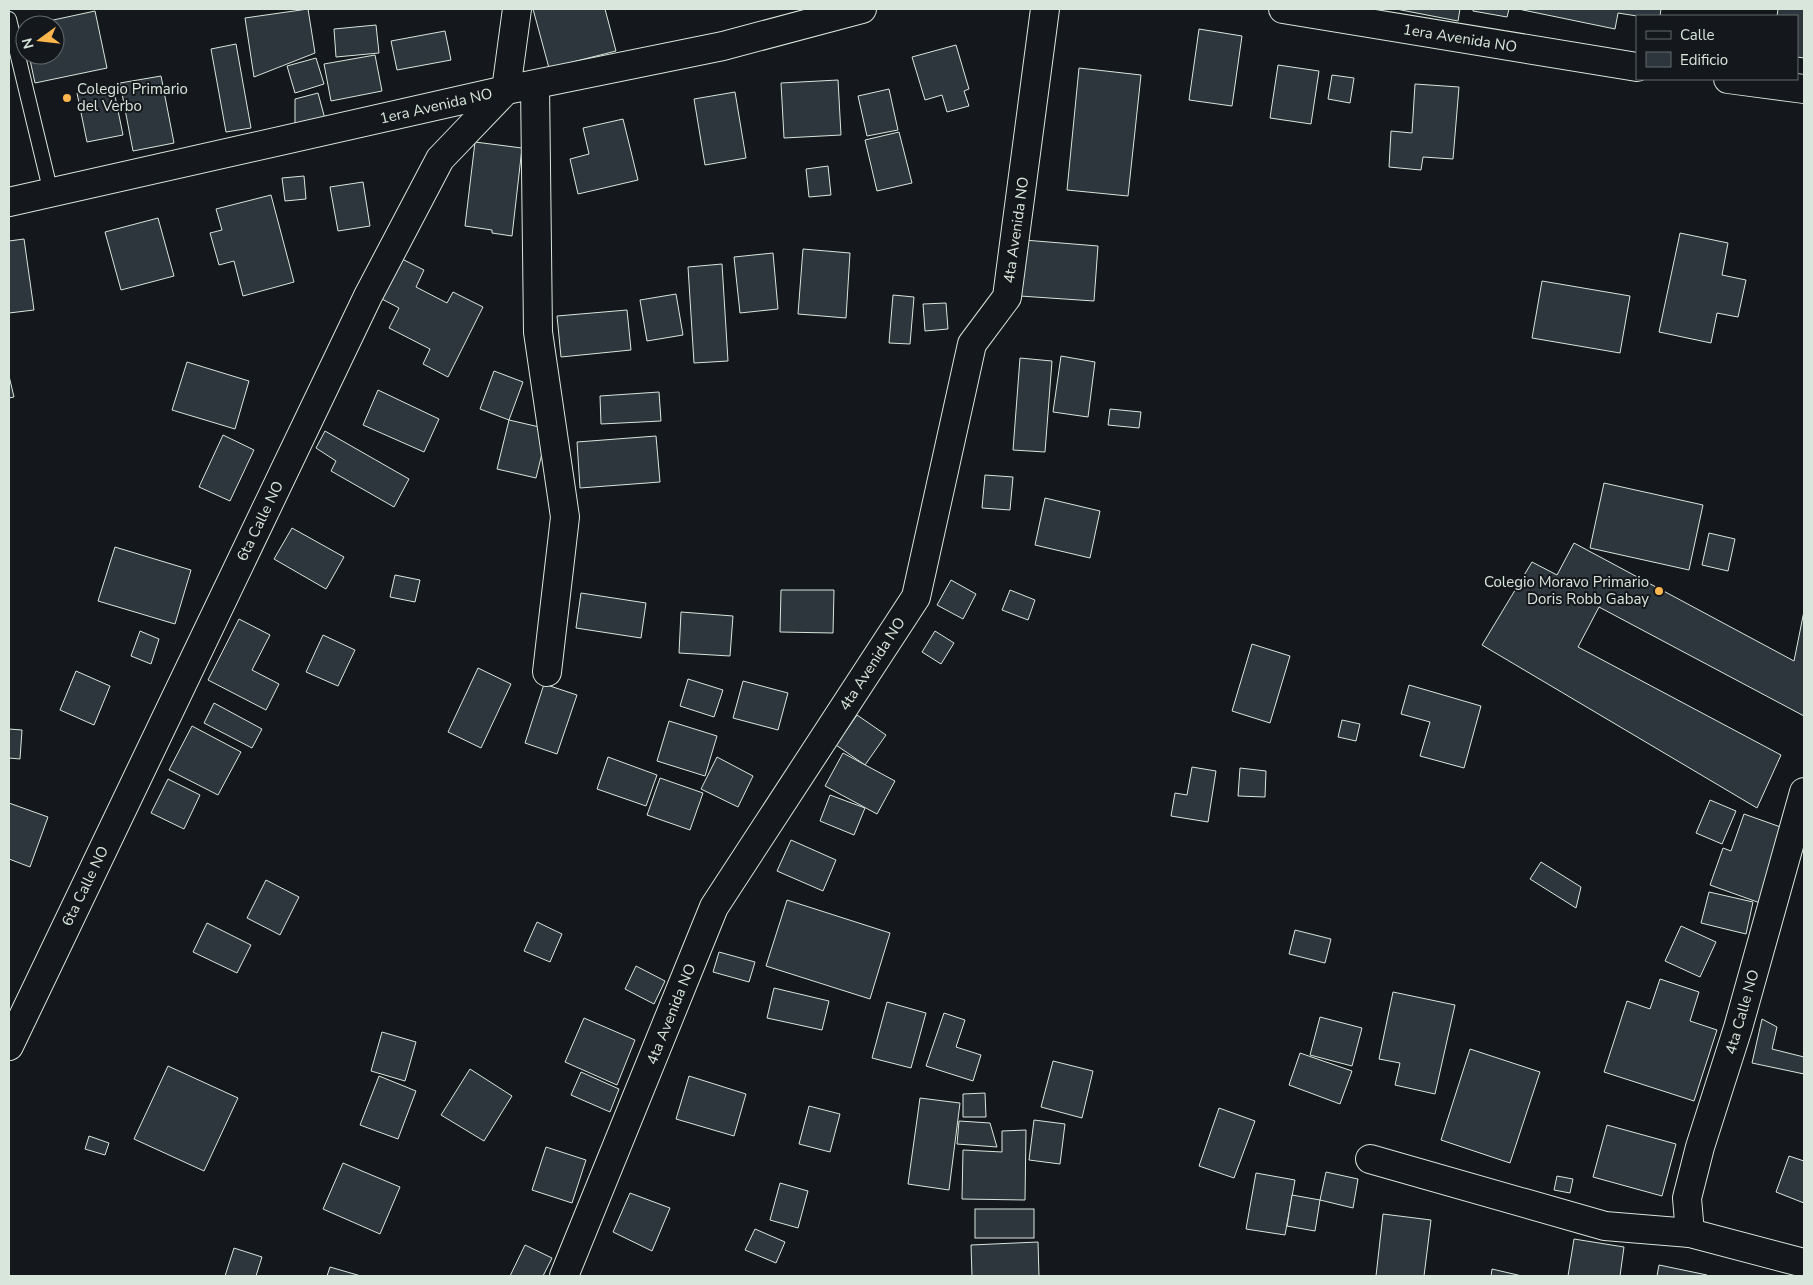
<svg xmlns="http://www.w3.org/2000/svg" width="1813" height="1285" viewBox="0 0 1813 1285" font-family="'Nunito Sans',sans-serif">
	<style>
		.building { fill: #2c363c; stroke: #d8e6dc }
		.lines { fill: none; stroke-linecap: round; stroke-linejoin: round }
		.lane-casing { stroke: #d8e6dc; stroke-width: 16 }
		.street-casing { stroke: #d8e6dc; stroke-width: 30 }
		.secondary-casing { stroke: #d8e6dc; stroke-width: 30 }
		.lane { stroke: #14181c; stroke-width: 14 }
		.street { stroke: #14181c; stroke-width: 28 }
		.secondary { stroke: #14181c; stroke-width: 28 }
		.poi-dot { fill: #ffb74d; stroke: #14181c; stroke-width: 2 }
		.labels { text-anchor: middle; stroke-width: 4; stroke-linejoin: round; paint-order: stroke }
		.street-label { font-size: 15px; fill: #d8e6dc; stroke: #14181c }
		.poi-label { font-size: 15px; fill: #d8e6dc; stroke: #14181c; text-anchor: start }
	</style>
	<rect width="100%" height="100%" fill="#14181c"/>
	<g class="building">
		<polygon points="308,9 315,53 254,77 245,18"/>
		<polygon points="533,9 605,9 616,51 549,68"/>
		<polygon points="1396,9 1460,9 1458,21"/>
		<polygon points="1473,9 1509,9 1507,17 1473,11"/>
		<polygon points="1518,9 1661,9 1660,16 1637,16 1618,13 1615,29"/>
		<polygon points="1778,9 1804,9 1804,58 1797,57 1797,16 1777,16"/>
		<polygon points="95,11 107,68 35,83 29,55 55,55 55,25 30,25"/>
		<polygon points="376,25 379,53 336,57 334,29"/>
		<polygon points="1199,29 1242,36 1232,106 1189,100"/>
		<polygon points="445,31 451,60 397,70 391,41"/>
		<polygon points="236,44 251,128 226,132 211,49"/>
		<polygon points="956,45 969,89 964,91 969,106 947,112 942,95 925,100 912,57"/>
		<polygon points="375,55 382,91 331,101 324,64"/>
		<polygon points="316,58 324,84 295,93 287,66"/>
		<polygon points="1278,65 1319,71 1311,124 1270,118"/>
		<polygon points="1079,68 1141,75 1128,196 1067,190"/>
		<polygon points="1332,75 1354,78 1350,103 1328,99"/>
		<polygon points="161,76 174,143 133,151 120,83"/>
		<polygon points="838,80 841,135 784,138 781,83"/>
		<polygon points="1415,84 1459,87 1453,159 1423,157 1421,170 1389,167 1391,131 1412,133"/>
		<polygon points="113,86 123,135 87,142 77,93"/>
		<polygon points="889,89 898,130 867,136 858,96"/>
		<polygon points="735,92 746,158 705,165 694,99"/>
		<polygon points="318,93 325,119 295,127 295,99"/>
		<polygon points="623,119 638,180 578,194 570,159 589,154 583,128"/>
		<polygon points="899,132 912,183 877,191 865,140"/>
		<polygon points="475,142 522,148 512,236 492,233 492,230 465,226"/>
		<polygon points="828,166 831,195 809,197 806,169"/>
		<polygon points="304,176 306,199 285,201 282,178"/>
		<polygon points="363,182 370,226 338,231 330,187"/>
		<polygon points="271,195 294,282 243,296 234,261 219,265 210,233 222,230 216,209"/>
		<polygon points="158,218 174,276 121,290 105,232"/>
		<polygon points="1680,233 1728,243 1722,275 1746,280 1738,317 1717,313 1711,343 1659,332"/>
		<polygon points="24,239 34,310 9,313 9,241"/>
		<polygon points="1024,240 1098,246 1094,301 1020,296"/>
		<polygon points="803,249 850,253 846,318 798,314"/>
		<polygon points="773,253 778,309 740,313 734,257"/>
		<polygon points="402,259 424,270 416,287 447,303 453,292 483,307 448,377 423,364 430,349 389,328 399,308 382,299"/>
		<polygon points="722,264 728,361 694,363 688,267"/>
		<polygon points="1542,281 1630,296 1620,353 1532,338"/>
		<polygon points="676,294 683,335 647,341 640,300"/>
		<polygon points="893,295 914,297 910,344 889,343"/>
		<polygon points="946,303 948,329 925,331 923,304"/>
		<polygon points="627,310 631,350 561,357 557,316"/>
		<polygon points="1061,356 1095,362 1088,417 1053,412"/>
		<polygon points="1020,358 1052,361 1045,452 1013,450"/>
		<polygon points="187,362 249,381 235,429 172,410"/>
		<polygon points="494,371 523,382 509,420 480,409"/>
		<polygon points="9,376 14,397 9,398"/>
		<polygon points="378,390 439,419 424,452 363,425"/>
		<polygon points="659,392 661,421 601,424 600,396"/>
		<polygon points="1110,409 1141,412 1139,428 1108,425"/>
		<polygon points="509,420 548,429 536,478 497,469"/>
		<polygon points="325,431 409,479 394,507 331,471 336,461 316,448"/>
		<polygon points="223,435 254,450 230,501 199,487"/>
		<polygon points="656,436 660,482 580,488 577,442"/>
		<polygon points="985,475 1013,477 1010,510 982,508"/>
		<polygon points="1604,483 1703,505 1689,570 1590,548"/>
		<polygon points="1045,498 1100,511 1090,558 1035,545"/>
		<polygon points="292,528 344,557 326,589 274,559"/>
		<polygon points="1709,533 1735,539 1728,571 1702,565"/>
		<polygon points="1574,543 1794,661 1804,611 1804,716 1599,607 1578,647 1781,755 1757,808 1482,645 1532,562 1557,575"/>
		<polygon points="115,547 191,570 175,624 98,601"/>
		<polygon points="395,575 420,580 415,602 390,597"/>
		<polygon points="951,580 976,594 963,619 937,605"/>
		<polygon points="781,590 834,590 833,633 780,632"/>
		<polygon points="1010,590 1035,600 1028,620 1002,610"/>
		<polygon points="581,593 646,603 641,638 576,628"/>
		<polygon points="681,612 733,616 730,656 679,653"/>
		<polygon points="239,619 270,635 252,670 279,684 266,710 208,680"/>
		<polygon points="140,631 159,639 151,664 131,656"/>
		<polygon points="935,631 954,643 941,664 922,652"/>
		<polygon points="323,635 355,650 338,686 306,672"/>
		<polygon points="1252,644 1290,656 1270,723 1232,711"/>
		<polygon points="478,668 511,684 481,748 448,732"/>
		<polygon points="76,671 110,686 94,725 60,710"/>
		<polygon points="688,679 723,690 714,717 680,706"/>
		<polygon points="743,681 788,693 778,730 733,718"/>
		<polygon points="544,684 577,695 557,754 525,743"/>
		<polygon points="1409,685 1481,706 1464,768 1420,756 1430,722 1401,714"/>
		<polygon points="214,703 262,729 252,748 204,723"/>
		<polygon points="857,715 886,735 865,765 836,745"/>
		<polygon points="1342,720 1360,724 1356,741 1338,737"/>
		<polygon points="669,721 717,736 705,776 657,761"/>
		<polygon points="192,726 241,752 218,795 169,770"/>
		<polygon points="9,729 22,730 20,759 9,758"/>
		<polygon points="843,753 895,781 877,814 825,786"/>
		<polygon points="608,757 657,775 646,806 597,789"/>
		<polygon points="717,757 753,776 738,807 701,789"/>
		<polygon points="1192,767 1216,771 1208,822 1171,816 1175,793 1187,795"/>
		<polygon points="1240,768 1266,771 1265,797 1238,796"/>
		<polygon points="660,778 703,793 690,830 647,815"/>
		<polygon points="168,779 200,795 184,829 151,813"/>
		<polygon points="830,795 865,808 854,835 820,821"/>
		<polygon points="1710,800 1736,811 1722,844 1696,833"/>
		<polygon points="9,803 48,817 30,867 9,859"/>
		<polygon points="1744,814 1789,830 1763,904 1710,885 1723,848 1731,851"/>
		<polygon points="791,840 836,860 823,891 777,871"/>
		<polygon points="1541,862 1581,887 1576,908 1530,879"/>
		<polygon points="266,880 299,897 280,935 247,918"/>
		<polygon points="1709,892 1753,902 1746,934 1701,923"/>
		<polygon points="787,900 890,933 870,999 766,966"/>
		<polygon points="537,922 562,934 550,962 524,951"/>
		<polygon points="207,923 251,945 237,973 193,952"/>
		<polygon points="1681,926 1716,942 1700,977 1665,961"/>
		<polygon points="1295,930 1331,939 1325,963 1289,954"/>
		<polygon points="719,952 755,962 749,982 713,972"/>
		<polygon points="636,966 665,981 654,1004 625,989"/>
		<polygon points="1660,979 1699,992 1690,1021 1717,1030 1694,1101 1604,1072 1627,1001 1650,1009"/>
		<polygon points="774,988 829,1001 822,1030 767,1018"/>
		<polygon points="1393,992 1455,1005 1435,1094 1395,1085 1400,1063 1379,1059"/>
		<polygon points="887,1002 926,1013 911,1068 872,1058"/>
		<polygon points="944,1013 965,1020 956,1047 981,1055 973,1081 926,1066"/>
		<polygon points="1320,1017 1362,1028 1352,1066 1310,1055"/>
		<polygon points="584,1018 635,1040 617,1085 565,1062"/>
		<polygon points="1762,1019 1777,1027 1772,1049 1804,1057 1804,1074 1752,1063"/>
		<polygon points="382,1032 416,1042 405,1081 371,1071"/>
		<polygon points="1470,1049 1540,1072 1510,1163 1441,1140"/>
		<polygon points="1300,1053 1352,1071 1340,1104 1289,1085"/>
		<polygon points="1053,1061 1093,1071 1082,1118 1041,1107"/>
		<polygon points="168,1066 238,1098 204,1171 134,1139"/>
		<polygon points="470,1069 512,1096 484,1141 441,1115"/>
		<polygon points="581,1072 619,1089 610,1112 571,1095"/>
		<polygon points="379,1076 416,1091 398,1139 360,1125"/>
		<polygon points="689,1076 746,1094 734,1136 676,1119"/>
		<polygon points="985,1093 986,1117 963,1117 963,1094"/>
		<polygon points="920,1098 960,1103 949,1190 908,1184"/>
		<polygon points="809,1106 840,1114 830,1152 799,1144"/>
		<polygon points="1219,1108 1255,1121 1234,1178 1199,1166"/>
		<polygon points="1034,1120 1065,1124 1060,1164 1029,1160"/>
		<polygon points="959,1121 990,1123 997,1147 957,1144"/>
		<polygon points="1607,1125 1676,1144 1662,1196 1593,1177"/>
		<polygon points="1026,1130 1025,1200 962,1199 963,1150 1002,1152 1002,1131"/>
		<polygon points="89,1136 109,1143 105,1155 85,1149"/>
		<polygon points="546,1147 586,1160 572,1203 532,1190"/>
		<polygon points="1789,1156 1804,1161 1804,1203 1776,1192"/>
		<polygon points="343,1163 400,1187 380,1234 323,1209"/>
		<polygon points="1326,1172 1358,1179 1353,1208 1320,1200"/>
		<polygon points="1256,1173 1295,1180 1285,1235 1246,1229"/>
		<polygon points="1557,1176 1573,1179 1570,1193 1554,1190"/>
		<polygon points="780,1183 808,1191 798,1228 770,1220"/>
		<polygon points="630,1193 670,1208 652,1251 613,1232"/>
		<polygon points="1292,1195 1320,1200 1315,1231 1287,1226"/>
		<rect x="975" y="1209" width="59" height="29"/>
		<polygon points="1383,1214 1431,1220 1424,1276 1376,1276"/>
		<polygon points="755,1229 785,1242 776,1263 745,1250"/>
		<polygon points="1574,1239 1624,1247 1620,1276 1568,1276"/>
		<polygon points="1038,1242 1039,1276 972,1276 971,1245"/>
		<polygon points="525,1245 552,1258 543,1276 510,1276"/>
		<polygon points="234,1248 262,1257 256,1276 225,1276"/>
		<polygon points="1659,1265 1707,1275 1706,1276 1657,1276"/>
		<polygon points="330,1267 361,1276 327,1276"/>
		<polygon points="1492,1269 1522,1276 1491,1276"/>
	</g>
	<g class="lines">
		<defs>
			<polyline id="lane" points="9,19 51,193"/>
			<g id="street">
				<polyline points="535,85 538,332 565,517 547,672"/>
				<polyline points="9,1046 368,296 440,159 506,90 517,9"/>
				<polyline points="1370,1159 1605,1226 1690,1233 1804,1263"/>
				<polyline points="1690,1233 1687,1198 1700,1147 1738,1028 1804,792"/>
				<polyline points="564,1276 714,907 916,597 972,344 1007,297 1045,9"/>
			</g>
			<g id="secondary">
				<polyline points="1283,9 1637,67"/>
				<polyline points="1728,79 1804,89"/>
				<polyline points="9,202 506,90 723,46 862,9"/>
			</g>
		</defs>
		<use href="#lane" class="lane-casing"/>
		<use href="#street" class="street-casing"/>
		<use href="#secondary" class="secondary-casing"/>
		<use href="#lane" class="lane"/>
		<use href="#street" class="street"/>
		<use href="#secondary" class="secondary"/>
	</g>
	<g class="poi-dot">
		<circle cx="67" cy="98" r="5"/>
		<circle cx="1659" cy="591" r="5"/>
	</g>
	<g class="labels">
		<g class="street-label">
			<text transform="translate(1460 38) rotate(9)" y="5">1era Avenida NO</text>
			<text transform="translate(436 106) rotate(-13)" y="5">1era Avenida NO</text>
			<text transform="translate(1016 230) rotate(-82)" y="5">4ta Avenida NO</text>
			<text transform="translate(260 521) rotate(-64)" y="5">6ta Calle NO</text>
			<text transform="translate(872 664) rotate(-57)" y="5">4ta Avenida NO</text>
			<text transform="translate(85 886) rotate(-64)" y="5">6ta Calle NO</text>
			<text transform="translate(1742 1012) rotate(-74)" y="5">4ta Calle NO</text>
			<text transform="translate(671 1014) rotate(-68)" y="5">4ta Avenida NO</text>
		</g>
		<g class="poi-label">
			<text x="77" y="94">Colegio Primario<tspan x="77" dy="17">del Verbo</tspan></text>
			<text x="1649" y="587" text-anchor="end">Colegio Moravo Primario<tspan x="1649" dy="17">Doris Robb Gabay</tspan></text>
		</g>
	</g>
	<rect width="1813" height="1285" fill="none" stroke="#d8e6dc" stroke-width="20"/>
	<rect x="1636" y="15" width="162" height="65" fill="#14181c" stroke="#626a69"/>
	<rect x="1646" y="31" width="25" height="8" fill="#14181c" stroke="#626a69"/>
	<text x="1680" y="40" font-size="15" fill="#d8e6dc">Calle</text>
	<rect x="1646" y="52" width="25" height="15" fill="#2c363c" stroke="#626a69"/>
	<text x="1680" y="65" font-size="15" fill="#d8e6dc">Edificio</text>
	<g transform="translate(40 40) rotate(255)"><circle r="24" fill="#14181c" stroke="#626a69"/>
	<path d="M0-4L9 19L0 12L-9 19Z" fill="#ffb74d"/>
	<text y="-8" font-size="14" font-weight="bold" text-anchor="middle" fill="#d8e6dc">N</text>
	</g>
</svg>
